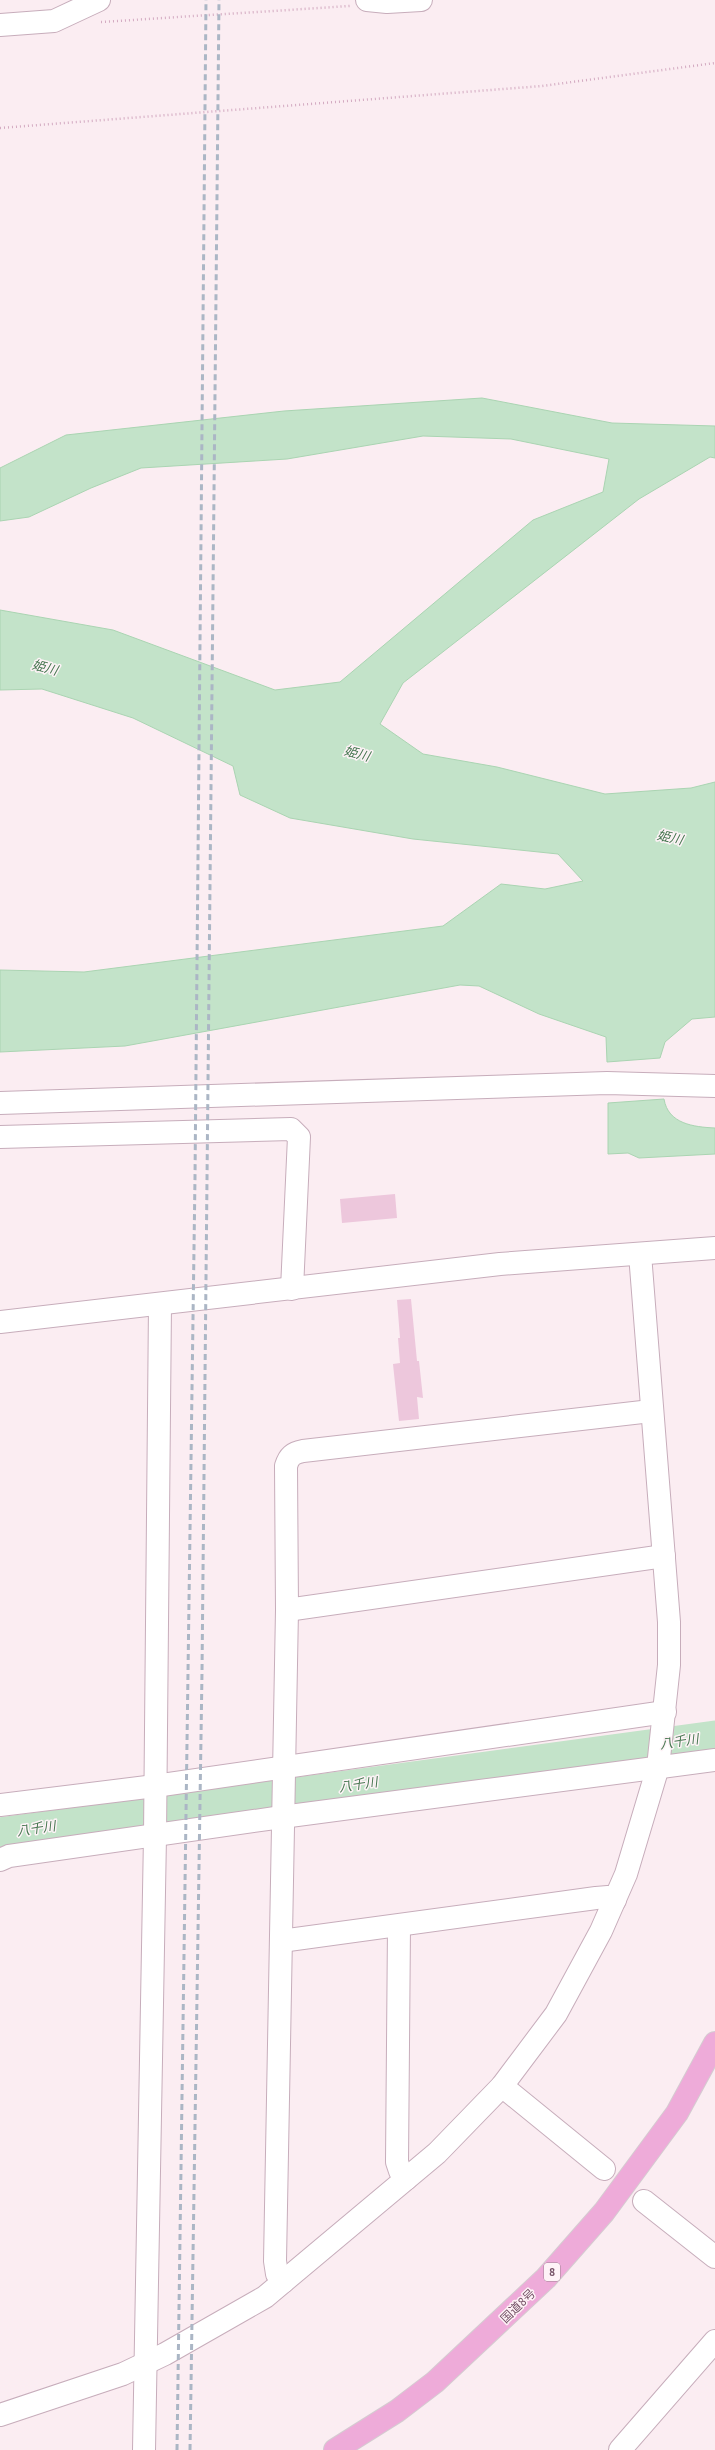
<svg xmlns="http://www.w3.org/2000/svg" width="715" height="2450" viewBox="0 0 715 2450" font-family="'PT Sans','Noto Sans JP',sans-serif">
	<style>
		.water { fill: #c3e3c9; stroke: #aad4b2 }
		.lines { fill: none; stroke-linecap: round; stroke-linejoin: round }
		.river { stroke: #c3e3c9; stroke-width: 31 }
		.building { fill: #edc7dc }
		.minor-casing { stroke: #c7adbb; stroke-width: 24 }
		.highway-casing { stroke: #d5cbd1; stroke-width: 24 }
		.path { stroke: #d3aac1; stroke-width: 2.5; stroke-dasharray: 1 3; stroke-linecap: butt }
		.minor { stroke: #fff; stroke-width: 22 }
		.highway { stroke: #eeabd9; stroke-width: 22 }
		.rail { stroke: #abb6c5; stroke-width: 3; stroke-dasharray: 6 4; stroke-linecap: butt }
		.labels { text-anchor: middle; stroke-width: 3; stroke-linejoin: round; paint-order: stroke }
		.shield { fill: #fef3f7; stroke: #9d8292; stroke-width: 1 }
		.shield-label { font-size: 11px; font-weight: bold; fill: #745166 }
		.street-label { font-size: 12px; fill: #745166; stroke: #fef3f7 }
		.water-label { font-size: 13px; font-style: italic; fill: #467750; stroke: #fef3f7 }
	</style>
	<rect width="100%" height="100%" fill="#fbedf2"/>
	<g class="water">
		<polygon points="482,398 612,423 715,426 715,458 710,457 639,499 403,683 380,724 423,754 497,767 605,794 691,788 715,782 715,1017 692,1019 665,1042 660,1058 607,1062 606,1037 539,1014 479,986 460,985 125,1046 0,1052 0,970 84,972 443,926 501,884 545,889 583,881 558,854 413,839 290,818 240,795 233,766 133,718 42,689 0,690 0,610 113,630 275,690 340,682 533,520 603,492 609,459 511,439 423,436 287,459 141,468 91,488 29,517 0,521 0,468 66,435 284,411"/>
		<path d="M664,1099C668,1124 694,1127 715,1128V1154L639,1158L628,1153L608,1154V1103Z"/>
	</g>
	<g class="lines">
		<polyline class="river" points="0,1833 715,1736"/>
	</g>
	<g class="building">
		<polygon points="395,1194 397,1218 342,1223 340,1199"/>
		<polygon points="411,1299 417,1361 419,1361 423,1398 417,1397 419,1419 399,1421 393,1364 400,1363 398,1338 400,1338 397,1300"/>
	</g>
	<g class="lines">
		<defs>
			<g id="minor">
				<polyline points="367,0 387,2 421,0"/>
				<polyline points="0,25 54,21 99,0"/>
				<polyline points="0,1103 607,1083 715,1086"/>
				<polyline points="0,1137 291,1129 299,1137 292,1289"/>
				<polyline points="0,1322 500,1264 715,1248"/>
				<polyline points="287,1610 664,1556"/>
				<polyline points="0,1805 155,1786 665,1712"/>
				<polyline points="0,1860 9,1856 282,1817 715,1760"/>
				<polyline points="399,1926 397,2162 400,2171 406,2179"/>
				<polyline points="281,1941 596,1898 608,1897 615,1900"/>
				<polyline points="502,2086 604,2169"/>
				<polyline points="644,2201 715,2257"/>
				<path d="M283,2282L277,2274L275,2261L287,1610L286,1466C289,1456 293,1453 303,1451L651,1411"/>
				<polyline points="0,2415 123,2374 165,2354 265,2297 437,2153 502,2086 556,2014 601,1931 626,1874 658,1767 669,1665 669,1622 640,1254"/>
				<polyline points="144,2450 155,1836 160,1304"/>
				<polyline points="620,2450 715,2341"/>
			</g>
			<polyline id="highway" points="335,2450 397,2411 435,2382 546,2278 604,2212 677,2113 715,2043"/>
		</defs>
		<use href="#minor" class="minor-casing"/>
		<use href="#highway" class="highway-casing"/>
		<g class="path">
			<polyline points="101,22 350,6"/>
			<polyline points="0,128 542,86 715,63"/>
		</g>
		<use href="#minor" class="minor"/>
		<use href="#highway" class="highway"/>
		<g class="rail">
			<polyline points="177,2450 195,1178 206,0"/>
			<polyline points="190,2450 202,1672 219,0"/>
		</g>
	</g>
	<g class="labels">
		<rect class="shield" x="544" y="2263" width="16" height="18" rx="3"/>
		<g class="shield-label">
			<text x="552" y="2276">8</text>
		</g>
		<g class="street-label">
			<text transform="translate(518 2306) rotate(-44)" y="4">国道8号</text>
		</g>
		<g class="water-label">
			<text transform="translate(45 667) rotate(15)" y="5">姫川</text>
			<text transform="translate(357 753) rotate(15)" y="5">姫川</text>
			<text transform="translate(670 837) rotate(13)" y="5">姫川</text>
			<text transform="translate(679 1741) rotate(-8)" y="5">八千川</text>
			<text transform="translate(358 1784) rotate(-8)" y="5">八千川</text>
			<text transform="translate(36 1828) rotate(-8)" y="5">八千川</text>
		</g>
	</g>
</svg>
